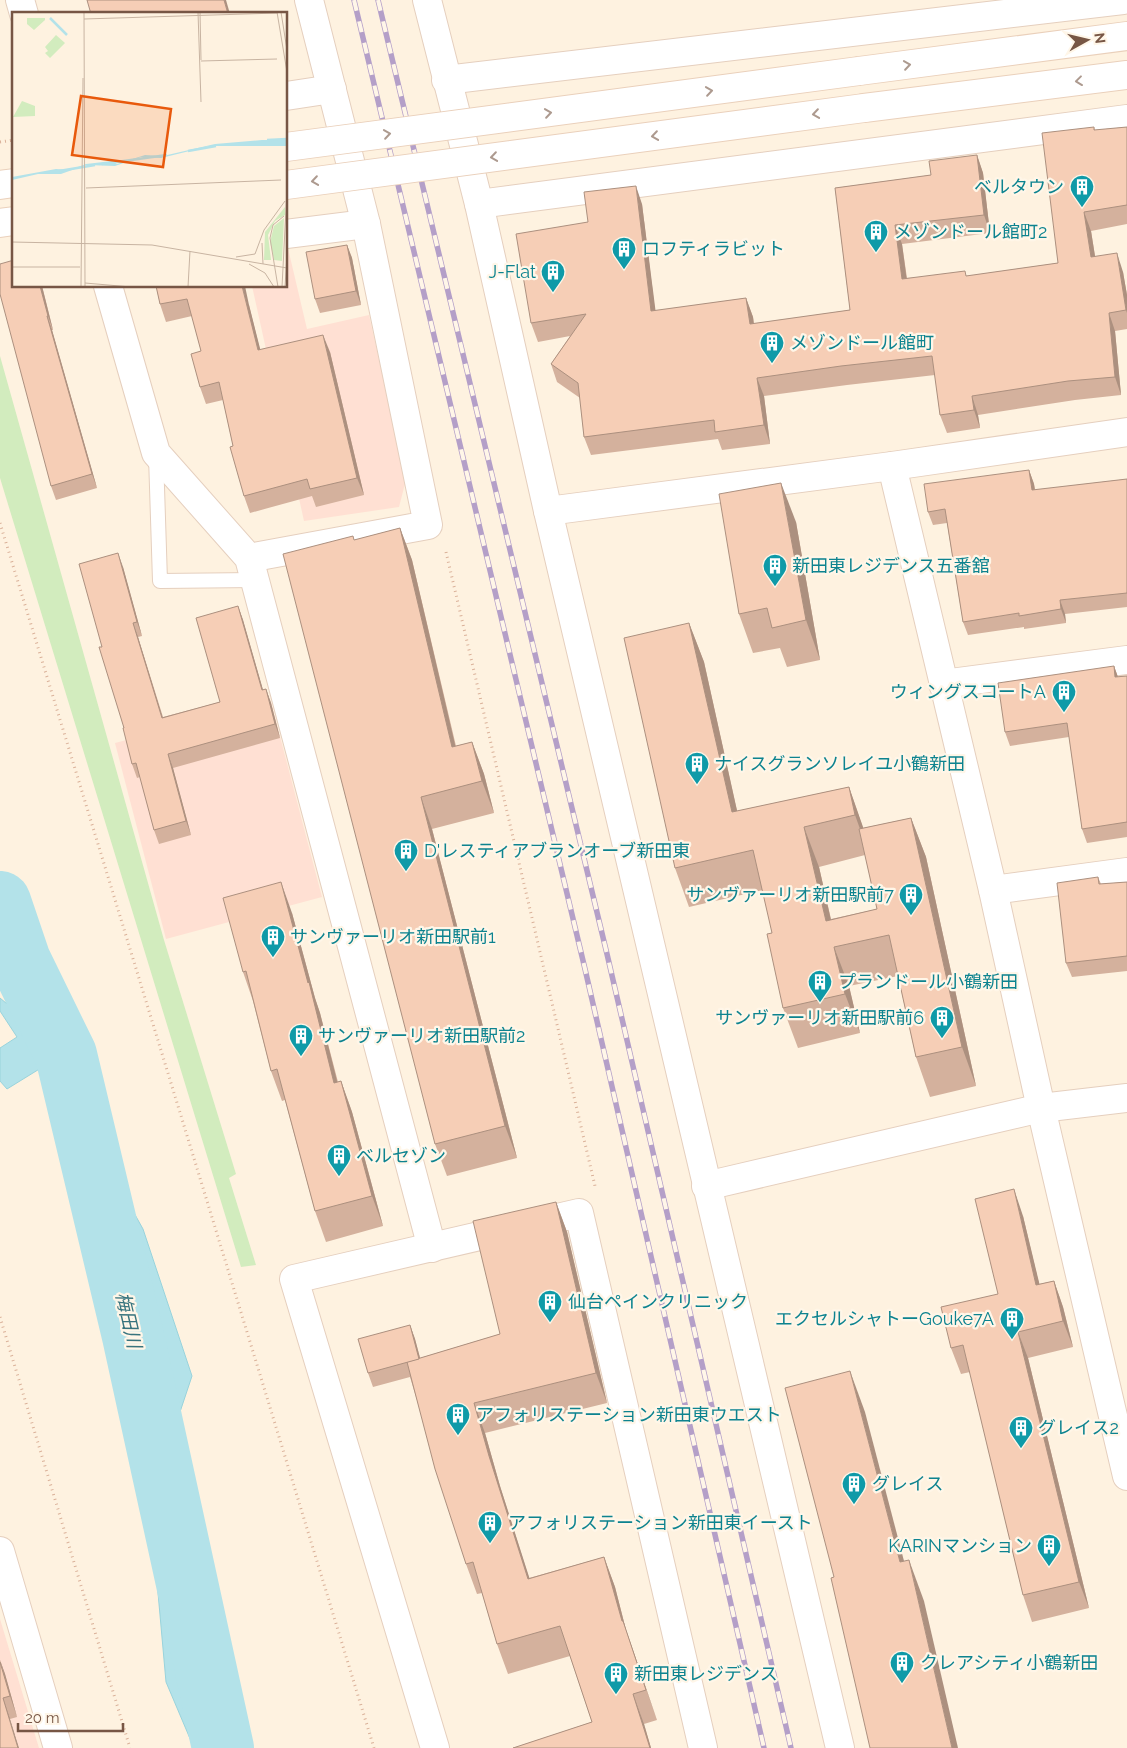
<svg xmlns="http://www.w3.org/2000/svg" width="1127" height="1748" viewBox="0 0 1127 1748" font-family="Raleway,'Noto Sans JP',sans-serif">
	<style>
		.commercial { fill: #ffe0d3 }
		.green { fill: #d2ecbe }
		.water { fill: #b3e2e9; stroke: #99d3dc }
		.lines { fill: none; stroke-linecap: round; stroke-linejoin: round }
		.river { stroke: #b3e2e9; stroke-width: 62 }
		.lane-casing { stroke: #e5cfbe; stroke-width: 16 }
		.street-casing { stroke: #e5cfbe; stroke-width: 30 }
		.secondary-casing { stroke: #ead0bb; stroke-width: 30 }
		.path { stroke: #dab199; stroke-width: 3; stroke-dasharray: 1 4; stroke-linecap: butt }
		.lane { stroke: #fff; stroke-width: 14 }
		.street { stroke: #fff; stroke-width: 28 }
		.secondary { stroke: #fff; stroke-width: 28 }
		.rail-casing { stroke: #b49fc8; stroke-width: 5.5 }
		.rail { stroke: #fff6e8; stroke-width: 4; stroke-dasharray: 11; stroke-linecap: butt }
		.secondary-bridge-casing { stroke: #ead0bb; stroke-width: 30; stroke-linecap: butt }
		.secondary-bridge { stroke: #fff; stroke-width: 28 }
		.wall { fill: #d4b19d; fill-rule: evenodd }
		.shaded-wall { fill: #ac907f }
		.building { fill: #f6ceb6; stroke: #ac907f }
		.oneway { stroke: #ad9a8f }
		.labels { text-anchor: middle; stroke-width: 4.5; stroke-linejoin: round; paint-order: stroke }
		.culture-label { font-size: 18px; fill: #0d838f; stroke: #fff6e8; text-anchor: start }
		.water-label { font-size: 19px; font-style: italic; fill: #38747e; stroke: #fff6e8 }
		.inset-river { fill: none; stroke: #b3e2e9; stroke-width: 2.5 }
		.inset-road { fill: none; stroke: #c8b4a2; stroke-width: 1 }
		.view { fill: #e8590c; fill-opacity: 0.15; stroke: #e8590c; stroke-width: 2.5 }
		.inset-edge { fill: none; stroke: #775645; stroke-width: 2.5 }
	</style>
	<rect width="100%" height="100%" fill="#fef2e0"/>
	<g class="commercial">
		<polygon points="287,244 307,329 369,315 406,480 399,507 304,521 252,286 286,286"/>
		<polygon points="271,702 322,897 166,939 115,743"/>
		<polygon points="0,1619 39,1748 0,1748"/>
	</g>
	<polygon class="green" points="0,356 164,940 236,1174 229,1178 256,1265 241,1267 0,478"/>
	<polygon class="water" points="0,998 38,1030 92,1138 143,1229 192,1376 159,1475 210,1705 228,1748 194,1748 166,1682 141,1403 142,1304 99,1192 66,1157 41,1068 7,1089 0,1081 0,1048 17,1037 0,1011"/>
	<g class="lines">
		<polyline class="river" points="0,902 20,961 66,1055 133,1336 223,1748"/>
		<defs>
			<polyline id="lane" points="156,456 160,581 255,580"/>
			<g id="street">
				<polyline points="20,0 24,14"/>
				<polyline points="427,0 479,204 548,511"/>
				<polyline points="446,80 1123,0"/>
				<polyline points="286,96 332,89"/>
				<polyline points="479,204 1127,119"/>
				<polyline points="286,234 366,224"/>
				<polyline points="108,286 156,453 249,558 432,1248"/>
				<polyline points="892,466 993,890 1041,1108 1127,1476"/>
				<polyline points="249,558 428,525 366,224 309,0"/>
				<polyline points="943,684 1127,660"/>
				<polyline points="993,890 1127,872"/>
				<polyline points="706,1186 1041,1108 1127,1098"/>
				<polyline points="0,1551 58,1748"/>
				<polyline points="435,1748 294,1279 579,1213 703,1748"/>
				<polyline points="840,1748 548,511 892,466 1127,432"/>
			</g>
			<g id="secondary">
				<polyline points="859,71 1127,36"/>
				<polyline points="864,108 1127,75"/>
				<polyline points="0,185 14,183"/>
				<polyline points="0,223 14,221"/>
			</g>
		</defs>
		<use href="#lane" class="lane-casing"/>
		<use href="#street" class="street-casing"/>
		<use href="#secondary" class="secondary-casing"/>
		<g class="path">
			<polyline points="0,142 14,140"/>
			<polyline points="0,523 374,1748"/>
			<polyline points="446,552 595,1186"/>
			<polyline points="0,1317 130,1748"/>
		</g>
		<use href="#lane" class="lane"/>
		<use href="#street" class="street"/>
		<use href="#secondary" class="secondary"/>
		<defs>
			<g id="rail">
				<polyline points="354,0 585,969 764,1748"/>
				<polyline points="378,0 607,954 791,1748"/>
			</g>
		</defs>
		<use href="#rail" class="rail-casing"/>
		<use href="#rail" class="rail"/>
		<defs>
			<g id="secondary-bridge">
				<polyline points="286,147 859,71"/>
				<polyline points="286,185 864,108"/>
			</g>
		</defs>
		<use href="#secondary-bridge" class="secondary-bridge-casing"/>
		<use href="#secondary-bridge" class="secondary-bridge"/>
	</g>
	<g class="wall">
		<polygon points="1094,127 1095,130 1127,127 1127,224 1091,231 1095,256 1123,272 1127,295 1127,329 1115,331 1121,395 1075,400 978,415 980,428 947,433 940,415 935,375 847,385 764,396 770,444 722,450 718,439 591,455 584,437 580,398 557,382 551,364 570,336 538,342 531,323 588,222 642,204 655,311 746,298 753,317 754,324 850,310 835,188 931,175 977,155 983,173 990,233 902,244 907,278 967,276 1058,263"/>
		<polygon points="347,245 352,258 361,305 320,313 315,299"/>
		<polygon points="14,286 42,286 53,330 52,330 97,488 56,500 51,486"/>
		<polygon points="156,286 249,305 260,350 330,352 364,495 316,507 312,496 250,513 244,496 223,400 206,404 200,387 201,351 192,316 166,322 160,304"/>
		<polygon points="1029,470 1034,484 1035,490 1127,479 1127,607 1065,614 1066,623 1024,629 1024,627 968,635 963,622 947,523 933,525 928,512"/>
		<polygon points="796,522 820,660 787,667 780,648 753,653 739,614"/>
		<polygon points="400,528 412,560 456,746 472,742 484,774 494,813 432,829 517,1158 447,1176 435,1144 355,540"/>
		<polygon points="123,567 142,636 138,637 163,717 220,702 238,606 243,620 263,690 266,689 271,703 280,738 173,768 191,835 159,844 154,830 140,777 137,778 132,764 124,728 102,647"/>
		<path d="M689,623L704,662L737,811L849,787L863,828L911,818L926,857L976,1086L930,1097L916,1057L898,976L849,986L860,1033L798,1048L783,1008L772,933L763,890L689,907L675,868ZM865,855L877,909L831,919L819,867Z"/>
		<polygon points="1114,666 1118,677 1127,676 1127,837 1087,843 1082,829 1069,737 1010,746 1005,732"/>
		<polygon points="1098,877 1101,884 1127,882 1127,971 1072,977 1066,963"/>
		<polygon points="292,913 315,998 320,1013 338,1082 341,1081 352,1112 383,1226 326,1242 315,1211 285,1100 282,1101 271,1071 253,1001 243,972"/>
		<polygon points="556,1202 567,1232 607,1403 485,1433 500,1486 529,1578 604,1557 615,1587 626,1630 657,1720 644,1724 651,1748 513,1748 592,1722 570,1656 508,1674 497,1644 482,1593 477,1594 466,1564 410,1377 373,1387 368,1373 410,1325 415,1339 420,1358 500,1334"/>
		<polygon points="1023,1216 1039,1284 1054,1281 1063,1307 1073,1347 1028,1358 1089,1608 1032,1622 1023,1595 970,1372 961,1374 951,1348 998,1294"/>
		<polygon points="0,1660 5,1674 17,1717 10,1719 0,1748"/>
	</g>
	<g class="shaded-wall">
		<polygon points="224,0 226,0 230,14 228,14"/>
		<polygon points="977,155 983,173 990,233 984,215"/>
		<polygon points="636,186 642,204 658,330 651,311"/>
		<polygon points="1084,212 1091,231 1098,275 1091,257"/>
		<polygon points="895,225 902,244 909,297 902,279"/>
		<polygon points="347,245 352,258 361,305 356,291"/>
		<polygon points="1117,253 1123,272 1127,295 1127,313 1126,310"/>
		<polygon points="40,286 42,286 53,330 48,316"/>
		<polygon points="242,286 245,286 249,305 265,368 258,350"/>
		<polygon points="746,298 753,317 756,343 750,324"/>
		<polygon points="1109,313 1115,331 1121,395 1115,377"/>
		<polygon points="47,316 52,330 97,488 92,474"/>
		<polygon points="323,335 330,352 364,495 357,478"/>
		<polygon points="757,378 764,396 770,444 764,425"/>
		<polygon points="972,396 978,415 980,428 974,410"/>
		<polygon points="1029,470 1034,484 1037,504 1032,490"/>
		<polygon points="781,483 796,522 820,660 806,620"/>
		<polygon points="400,528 412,560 463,779 452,747"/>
		<polygon points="118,553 123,567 142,636 137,622"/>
		<polygon points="1060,600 1065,614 1066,623 1061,609"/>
		<polygon points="238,606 243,620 267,704 262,690"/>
		<polygon points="133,623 138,637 167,732 162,718"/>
		<polygon points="689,623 704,662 746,851 732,812"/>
		<polygon points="1114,666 1119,680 1115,677"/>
		<polygon points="266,689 271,703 280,738 275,724"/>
		<polygon points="472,742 484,774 494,813 482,781"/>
		<polygon points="168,754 173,768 191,835 186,821"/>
		<polygon points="849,787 863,827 869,854 855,815"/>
		<polygon points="421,797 432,829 517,1158 505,1126"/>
		<polygon points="911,818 926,857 976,1086 962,1047"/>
		<polygon points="804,827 819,867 837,947 826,921"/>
		<polygon points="281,882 292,913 315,998 320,1013 345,1113 334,1083"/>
		<polygon points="834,947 849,986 860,1033 845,994"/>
		<polygon points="341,1081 352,1112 383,1226 372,1196"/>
		<polygon points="1014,1189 1023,1216 1046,1311 1036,1285"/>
		<polygon points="556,1202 567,1232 607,1403 596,1373"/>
		<polygon points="1054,1281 1063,1307 1073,1347 1063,1321"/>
		<polygon points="410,1325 415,1339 424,1373 419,1359"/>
		<polygon points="1018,1332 1028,1358 1089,1608 1079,1582"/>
		<polygon points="850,1371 865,1412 915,1603 900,1562"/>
		<polygon points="474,1403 485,1433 500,1486 539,1608 528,1579 489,1456"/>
		<polygon points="604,1557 615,1587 626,1630 657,1720 622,1621"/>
		<polygon points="909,1560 924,1601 958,1748 952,1748"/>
		<polygon points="0,1660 5,1674 17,1717 10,1696"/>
		<polygon points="633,1694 644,1724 651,1748 650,1748"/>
		<polygon points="3,1698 10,1719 19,1748 18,1748"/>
	</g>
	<g class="building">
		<polygon points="87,0 224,0 228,14 91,14"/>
		<polygon points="1094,127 1094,130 1127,127 1127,205 1084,212 1091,257 1117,253 1126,310 1109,313 1115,377 1068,381 972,396 974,410 940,415 932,356 841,366 757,378 764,425 715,432 714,420 584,437 578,383 551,364 586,314 531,323 516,234 588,222 584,192 636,186 651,311 746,298 750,324 850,310 835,188 931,175 929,161 977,155 984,215 895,225 902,279 965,271 966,276 1058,263 1042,133"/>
		<polygon points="347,245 356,291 315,299 306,252"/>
		<polygon points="14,260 14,286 40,286 48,316 47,316 92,474 51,486 0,294 0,264"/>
		<polygon points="156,286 242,286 258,350 323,335 357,478 310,489 307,479 244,496 230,447 233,446 219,382 200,387 191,354 201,351 187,299 160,304"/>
		<polygon points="1029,470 1032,490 1127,479 1127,593 1060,600 1061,609 1019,616 1019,613 963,622 945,509 928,512 924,484"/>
		<polygon points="781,483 806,620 772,628 767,608 739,614 719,494"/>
		<polygon points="400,528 452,747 472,742 482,781 421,797 505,1126 435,1144 283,554 353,536 354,540"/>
		<polygon points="118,553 137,622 133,623 162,718 220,702 196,618 238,606 262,690 266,689 275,724 168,754 186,821 154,830 136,763 132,764 123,728 124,728 99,647 102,647 79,564"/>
		<polygon points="689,623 732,812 849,787 855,815 804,827 826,921 877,909 859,829 911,818 962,1047 916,1057 889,935 834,947 845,994 783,1008 767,934 772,933 753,850 675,868 624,638"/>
		<polygon points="1114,666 1115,677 1127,676 1127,822 1082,829 1067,723 1005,732 998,683"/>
		<polygon points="1098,877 1099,884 1127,882 1127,956 1066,963 1057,883"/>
		<polygon points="281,882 308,983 309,982 334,1083 341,1081 372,1196 315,1211 277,1069 271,1071 246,971 243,972 223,898"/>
		<polygon points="1014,1189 1036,1285 1054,1281 1063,1321 1018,1332 1079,1582 1023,1595 963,1345 951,1348 941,1307 998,1294 975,1199"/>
		<polygon points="556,1202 596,1373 474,1403 489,1456 528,1579 604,1557 622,1621 623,1621 646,1690 633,1694 650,1748 513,1748 592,1722 560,1626 497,1644 473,1562 466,1564 435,1469 407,1362 500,1334 473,1221"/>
		<polygon points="410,1325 419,1359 368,1373 358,1339"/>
		<polygon points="850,1371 900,1562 909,1560 952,1748 870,1748 831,1578 834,1577 785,1388"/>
		<polygon points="0,1662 10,1696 3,1698 18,1748 0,1748"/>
	</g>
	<defs><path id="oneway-chevron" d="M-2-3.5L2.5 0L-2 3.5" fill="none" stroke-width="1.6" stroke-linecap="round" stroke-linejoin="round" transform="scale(1.25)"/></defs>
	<g class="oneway">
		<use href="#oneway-chevron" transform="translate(907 65) rotate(-8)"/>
		<use href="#oneway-chevron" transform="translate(1079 81) rotate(173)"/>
		<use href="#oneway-chevron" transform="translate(709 91) rotate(-8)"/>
		<use href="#oneway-chevron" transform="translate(548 113) rotate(-8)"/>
		<use href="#oneway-chevron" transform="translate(816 114) rotate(172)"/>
		<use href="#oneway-chevron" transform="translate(387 134) rotate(-8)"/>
		<use href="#oneway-chevron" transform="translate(655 136) rotate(172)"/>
		<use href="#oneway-chevron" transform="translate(494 157) rotate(172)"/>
		<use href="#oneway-chevron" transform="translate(315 181) rotate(172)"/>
	</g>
	<defs>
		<symbol id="building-pin" viewBox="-11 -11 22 30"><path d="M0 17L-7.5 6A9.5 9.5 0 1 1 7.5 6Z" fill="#0f9aa8" stroke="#fff6e8"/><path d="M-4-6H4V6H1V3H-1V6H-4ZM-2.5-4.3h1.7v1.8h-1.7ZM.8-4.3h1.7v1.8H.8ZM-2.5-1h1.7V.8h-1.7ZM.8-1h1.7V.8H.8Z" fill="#fff"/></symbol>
	</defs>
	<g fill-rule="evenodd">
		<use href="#building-pin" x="1068" y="173" width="28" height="38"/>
		<use href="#building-pin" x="862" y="218" width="28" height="38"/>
		<use href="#building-pin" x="610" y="235" width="28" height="38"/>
		<use href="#building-pin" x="539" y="258" width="28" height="38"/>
		<use href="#building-pin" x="758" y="329" width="28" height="38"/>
		<use href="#building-pin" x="761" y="552" width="28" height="38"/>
		<use href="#building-pin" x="1050" y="678" width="28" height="38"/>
		<use href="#building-pin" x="683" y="750" width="28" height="38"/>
		<use href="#building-pin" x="392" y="837" width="28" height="38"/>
		<use href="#building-pin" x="897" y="881" width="28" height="38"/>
		<use href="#building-pin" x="259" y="923" width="28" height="38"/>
		<use href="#building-pin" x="806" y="968" width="28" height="38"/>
		<use href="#building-pin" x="928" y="1004" width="28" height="38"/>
		<use href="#building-pin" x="287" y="1022" width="28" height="38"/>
		<use href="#building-pin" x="325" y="1142" width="28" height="38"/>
		<use href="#building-pin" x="536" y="1288" width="28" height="38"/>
		<use href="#building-pin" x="998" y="1305" width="28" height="38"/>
		<use href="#building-pin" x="444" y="1401" width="28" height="38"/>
		<use href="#building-pin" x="1007" y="1414" width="28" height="38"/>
		<use href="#building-pin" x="840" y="1470" width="28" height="38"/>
		<use href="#building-pin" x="476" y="1509" width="28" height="38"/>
		<use href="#building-pin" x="1035" y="1532" width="28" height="38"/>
		<use href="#building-pin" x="888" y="1649" width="28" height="38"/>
		<use href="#building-pin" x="602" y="1660" width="28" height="38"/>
	</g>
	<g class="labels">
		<g class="culture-label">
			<text x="1064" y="193" text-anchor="end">ベルタウン</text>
			<text x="894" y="238">メゾンドール館町2</text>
			<text x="642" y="255">ロフティラビット</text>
			<text x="536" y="278" text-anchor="end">J-Flat</text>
			<text x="790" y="349">メゾンドール館町</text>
			<text x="792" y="572">新田東レジデンス五番舘</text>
			<text x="1046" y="698" text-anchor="end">ウィングスコートA</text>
			<text x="714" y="770">ナイスグランソレイユ小鶴新田</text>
			<text x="424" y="857">D'レスティアブランオーブ新田東</text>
			<text x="894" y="901" text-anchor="end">サンヴァーリオ新田駅前7</text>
			<text x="290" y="943">サンヴァーリオ新田駅前1</text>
			<text x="838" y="988">プランドール小鶴新田</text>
			<text x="924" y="1024" text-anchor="end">サンヴァーリオ新田駅前6</text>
			<text x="318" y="1042">サンヴァーリオ新田駅前2</text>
			<text x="356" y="1162">ベルセゾン</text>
			<text x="568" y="1308">仙台ペインクリニック</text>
			<text x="994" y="1325" text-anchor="end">エクセルシャトーGouke7A</text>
			<text x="476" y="1421">アフォリステーション新田東ウエスト</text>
			<text x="1038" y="1434">グレイス2</text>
			<text x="872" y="1490">グレイス</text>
			<text x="508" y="1529">アフォリステーション新田東イースト</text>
			<text x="1032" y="1552" text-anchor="end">KARINマンション</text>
			<text x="920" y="1669">クレアシティ小鶴新田</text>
			<text x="634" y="1680">新田東レジデンス</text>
		</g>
		<g class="water-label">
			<text transform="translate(129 1320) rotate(77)" y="7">梅田川</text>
		</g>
	</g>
	<g transform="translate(12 12)">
		<rect width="275" height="275" fill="#fef2e0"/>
		<path d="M15,6H33V8L22,18L15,12ZM44,23L53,31L38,46L33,41L36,39L33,35ZM10,89L23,94V104L1,105ZM273,195V203L263,209L256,223L259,248H252L253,220ZM272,206L270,249L262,248L258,230L262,214Z" fill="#d2ecbe"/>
		<path d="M250,128H275V134H198L149,146L129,145L103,154L74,153L49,162H26L0,168V165L44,157L58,158L74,152L100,149L105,152L133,143L151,144L203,132Z" fill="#b3e2e9"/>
		<path class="inset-river" d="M38,6L55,23M255,128L275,127M176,139L204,134M90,152L155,143M47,159L83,153"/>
		<path class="inset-road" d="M72,0L73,275M186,0L189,90M188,0L189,48M265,0L275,60M269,0L275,38M72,7L266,1M189,49L265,47M74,176L269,168M0,230L140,233L275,256M250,231L251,252M224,245L243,242L252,218L273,189M237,252L253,261L262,275M0,255H68M73,271L119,275M69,275L71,66M176,275L178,239M266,275L258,226L261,213L272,204M270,275L275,178M273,275L275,242"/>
		<path class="view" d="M69,84L159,97L151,155L60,143Z"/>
		<rect width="275" height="275" class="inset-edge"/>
	</g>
	<g transform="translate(1087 40) rotate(82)" stroke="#fff6e8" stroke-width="4" paint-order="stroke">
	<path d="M0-4L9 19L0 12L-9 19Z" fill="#775645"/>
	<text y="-8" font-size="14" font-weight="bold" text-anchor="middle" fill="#775645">N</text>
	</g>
	<path d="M18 1723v8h105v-8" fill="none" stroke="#775645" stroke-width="2.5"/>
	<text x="25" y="1723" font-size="15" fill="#775645" stroke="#fff6e8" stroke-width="4" paint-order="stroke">20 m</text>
</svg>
